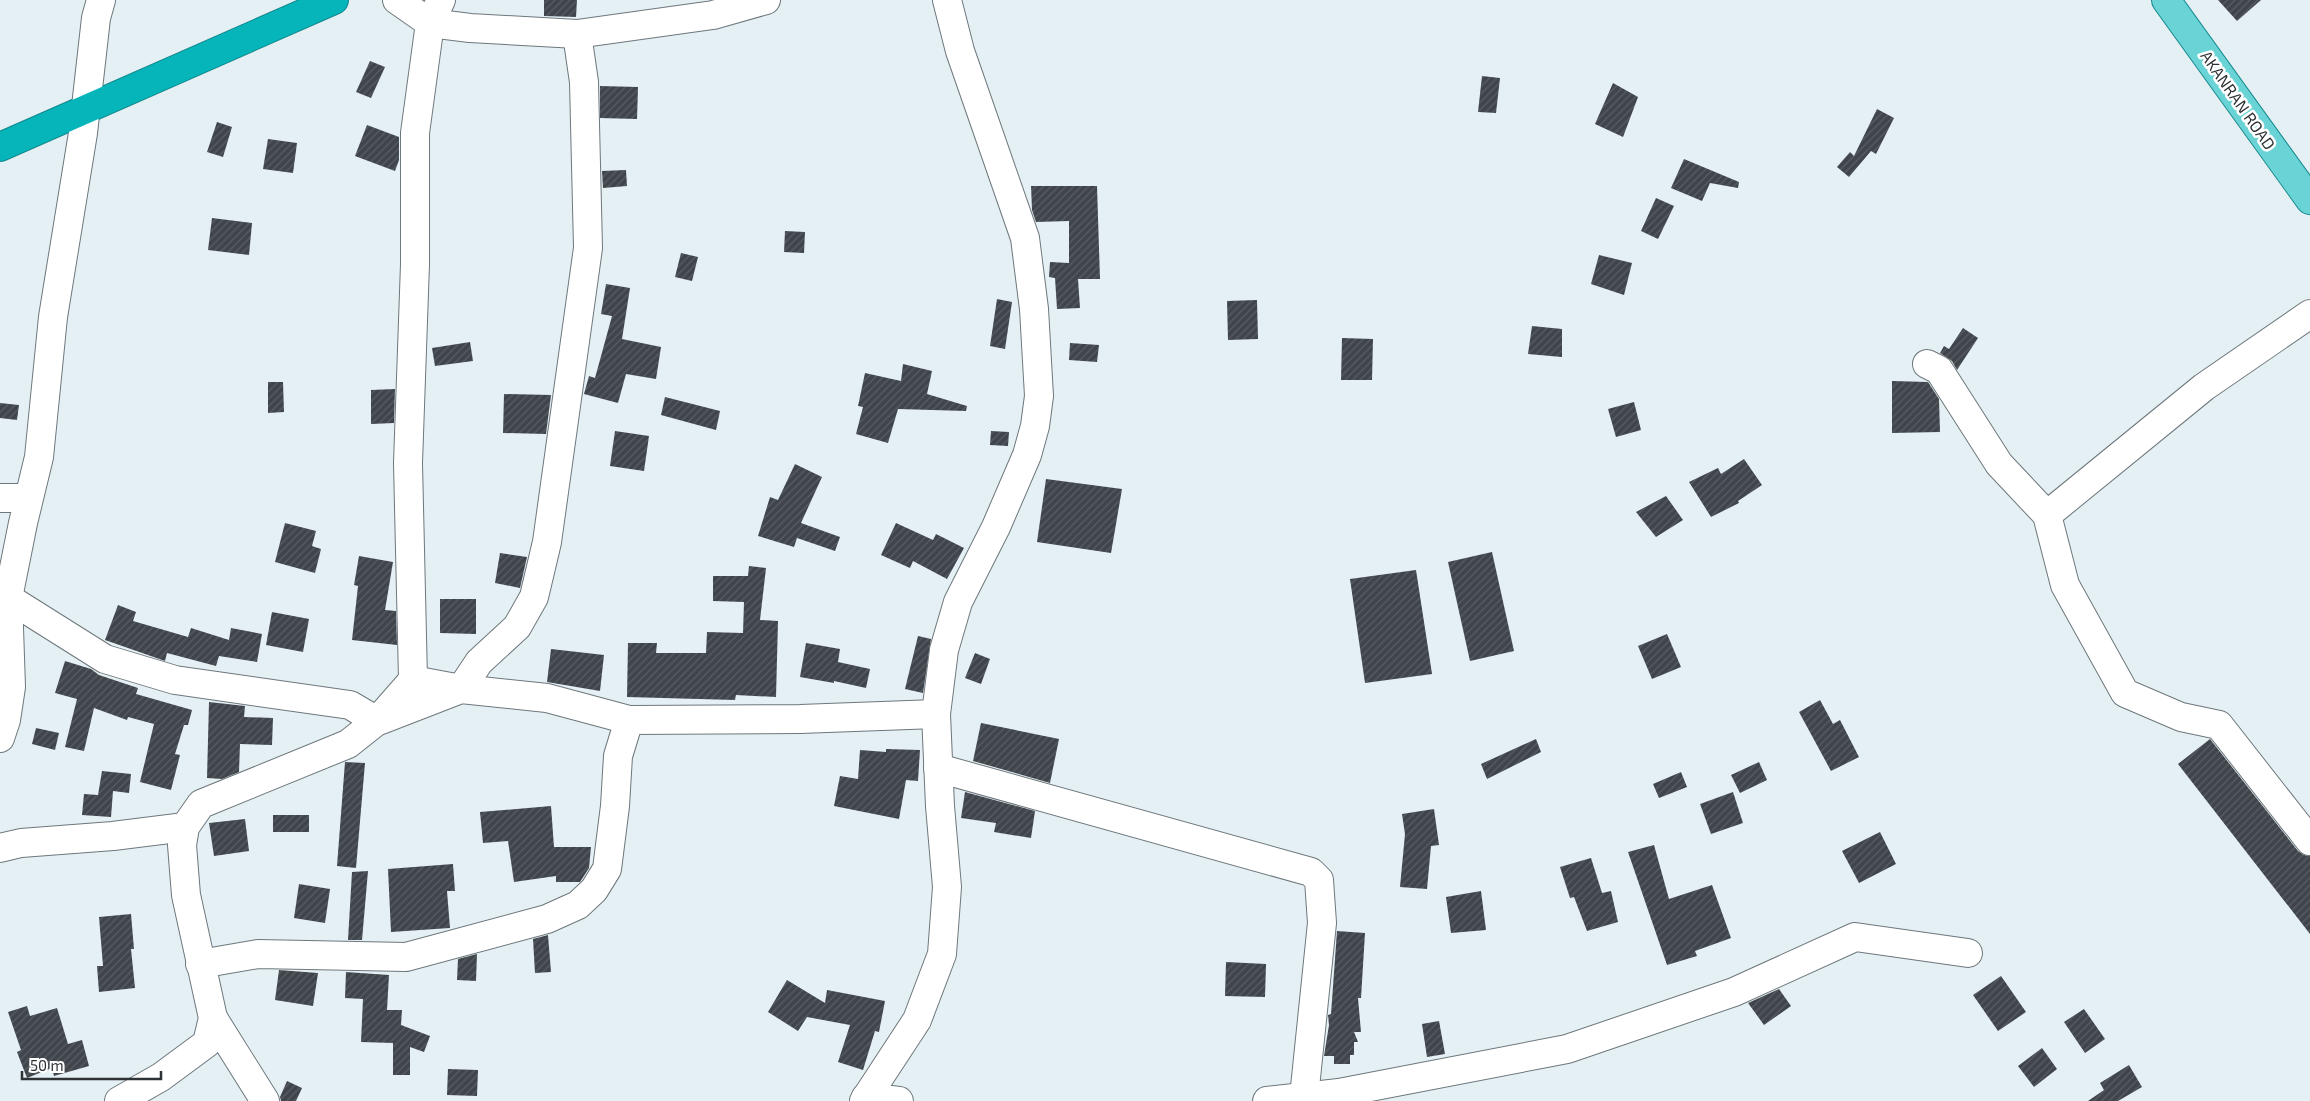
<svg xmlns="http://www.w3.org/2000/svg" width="2310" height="1101" viewBox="0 0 2310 1101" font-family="'Exo 2',sans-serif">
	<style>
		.building { fill: url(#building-hatch) }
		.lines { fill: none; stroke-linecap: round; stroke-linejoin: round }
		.minor-casing { stroke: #6d777c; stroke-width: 30 }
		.major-casing { stroke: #13878b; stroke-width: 30 }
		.highway-casing { stroke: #13878b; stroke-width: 30 }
		.minor { stroke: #fff; stroke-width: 28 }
		.major { stroke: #69d3d6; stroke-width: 28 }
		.highway { stroke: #05b5ba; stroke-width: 28 }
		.labels { text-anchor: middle; stroke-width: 5; stroke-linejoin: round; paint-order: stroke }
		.street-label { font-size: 16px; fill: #2e3234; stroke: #fff }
	</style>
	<defs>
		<pattern id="building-hatch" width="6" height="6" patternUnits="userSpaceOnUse" patternTransform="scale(1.25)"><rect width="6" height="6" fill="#40454c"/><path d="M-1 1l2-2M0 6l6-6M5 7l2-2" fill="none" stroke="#5a5e64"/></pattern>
	</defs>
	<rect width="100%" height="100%" fill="#e5f0f5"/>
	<g class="building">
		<polygon points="544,0 577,0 576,17 544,16"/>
		<polygon points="2218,0 2261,0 2237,21"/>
		<polygon points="370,61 385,67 371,98 356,92"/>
		<polygon points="1482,76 1500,78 1496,113 1478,112"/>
		<polygon points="1613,83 1638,97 1623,137 1595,124"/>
		<polygon points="600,86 638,87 637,119 600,118"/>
		<polygon points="1877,109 1894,118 1876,154 1871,151 1849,177 1837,167 1850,152 1854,156"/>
		<polygon points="217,122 232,127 223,157 207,152"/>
		<polygon points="367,125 399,137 399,160 395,171 355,156"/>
		<polygon points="268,139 297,143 293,173 263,169"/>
		<polygon points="1684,159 1739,182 1738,188 1710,183 1702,201 1671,188"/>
		<polygon points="626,170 627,186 603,188 602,171"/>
		<polygon points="1031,186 1097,186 1100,279 1078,279 1080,308 1057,309 1055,278 1049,277 1050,262 1069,263 1069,221 1036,222 1032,210"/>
		<polygon points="1656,198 1674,206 1658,239 1641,231"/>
		<polygon points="212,218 252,223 249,255 208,250"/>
		<polygon points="785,231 805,232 804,253 784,252"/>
		<polygon points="681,253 698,257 692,281 675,277"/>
		<polygon points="1599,255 1632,263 1624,295 1591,284"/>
		<polygon points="606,284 630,288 622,339 661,347 656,379 626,374 618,403 584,394 589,376 595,378 612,316 601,314"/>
		<polygon points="997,299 1012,302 1005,349 990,346"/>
		<polygon points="1257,300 1258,339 1228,340 1227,301"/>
		<polygon points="1532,326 1562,329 1562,357 1528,354"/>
		<polygon points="1963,328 1978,338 1957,370 1952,361 1940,353 1944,346 1949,349"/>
		<polygon points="1342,338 1373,339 1372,380 1341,380"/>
		<polygon points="470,342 473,361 435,366 432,348"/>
		<polygon points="1070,343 1099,345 1097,362 1069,360"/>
		<polygon points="903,364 932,371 927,394 967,406 966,411 898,409 888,443 856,434 863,407 858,406 865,373 901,381"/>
		<polygon points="1892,381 1928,382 1939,399 1940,432 1892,433"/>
		<polygon points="268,382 283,382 284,412 268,413"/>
		<polygon points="395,389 394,423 371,424 371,390"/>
		<polygon points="504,394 551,395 546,434 503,433"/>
		<polygon points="665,397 720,411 716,430 661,415"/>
		<polygon points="1634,402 1641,430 1616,437 1608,409"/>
		<polygon points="0,403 19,405 17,420 0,418"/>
		<polygon points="615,431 649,436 644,471 610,466"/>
		<polygon points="991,431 1009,432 1008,446 990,445"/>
		<polygon points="1744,459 1762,485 1738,501 1739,503 1711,517 1689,482 1718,468 1721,474"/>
		<polygon points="795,464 822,477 801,523 840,537 835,551 797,538 794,547 758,536 770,497 778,500"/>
		<polygon points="1046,479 1122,489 1111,553 1037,542"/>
		<polygon points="1666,496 1683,520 1656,537 1636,512"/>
		<polygon points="285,523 316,531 312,546 321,549 315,573 275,562"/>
		<polygon points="896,523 933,540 936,534 964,548 947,579 913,561 910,568 881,555"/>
		<polygon points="1492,552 1514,651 1470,661 1448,562"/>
		<polygon points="500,553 527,557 520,588 495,583"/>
		<polygon points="359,556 393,562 385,610 396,611 397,645 352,640 358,586 354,585"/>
		<polygon points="749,566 766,568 760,620 778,621 776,697 736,695 735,700 627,697 628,643 657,643 656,653 706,653 707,632 743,633 744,602 713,601 713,576 748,576"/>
		<polygon points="1416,570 1432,674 1365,683 1350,579"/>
		<polygon points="440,599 476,599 476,634 440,633"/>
		<polygon points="118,605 136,612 133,621 188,637 191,628 229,640 231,628 262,634 257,662 219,656 216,666 167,653 165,661 105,640"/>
		<polygon points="272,612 309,619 303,652 266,645"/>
		<polygon points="1667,634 1681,667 1652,679 1638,646"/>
		<polygon points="918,636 931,639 923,693 905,689"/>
		<polygon points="806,643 840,649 838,662 870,669 866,688 834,681 834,683 800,677"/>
		<polygon points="551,649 604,655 600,691 547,682"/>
		<polygon points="975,653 990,659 981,684 965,678"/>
		<polygon points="65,661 91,669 99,675 138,688 136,694 192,710 188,725 184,725 175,754 180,755 171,790 140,782 154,724 128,717 127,720 94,708 84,751 65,747 77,699 55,693"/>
		<polygon points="1820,700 1833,724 1840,720 1859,757 1831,771 1799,712"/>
		<polygon points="209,702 245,706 244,717 273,718 272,745 240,744 239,772 222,779 207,778"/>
		<polygon points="981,723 1059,739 1050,783 973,761"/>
		<polygon points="36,728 59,733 55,750 32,744"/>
		<polygon points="1536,739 1541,752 1487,779 1481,764"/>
		<polygon points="2210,739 2298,851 2304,855 2310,856 2310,934 2178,764"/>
		<polygon points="886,749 920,750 918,781 906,780 899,819 834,806 840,776 858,779 860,750 886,752"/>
		<polygon points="345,762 365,763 356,868 337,866"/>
		<polygon points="1759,762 1767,780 1740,793 1731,775"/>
		<polygon points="102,771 131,774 129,793 113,791 111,817 82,815 84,794 98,795"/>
		<polygon points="1681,772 1687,787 1659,798 1653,784"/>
		<polygon points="965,792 1035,811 1031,838 994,832 996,823 961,818"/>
		<polygon points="1733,792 1743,823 1711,834 1700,804"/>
		<polygon points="551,806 554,847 591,847 589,868 580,882 556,882 556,876 514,882 508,841 483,843 480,812"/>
		<polygon points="1434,809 1439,845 1431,846 1427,889 1400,887 1405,834 1402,814"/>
		<rect x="273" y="815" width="36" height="17"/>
		<polygon points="245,819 249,851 214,856 209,823"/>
		<polygon points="1880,832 1896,864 1859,883 1842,851"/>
		<polygon points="1654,845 1669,899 1712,885 1731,938 1695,951 1697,956 1667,965 1628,852"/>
		<polygon points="1591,858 1602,893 1611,891 1618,922 1587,931 1574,897 1570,898 1560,867"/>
		<polygon points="453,864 455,891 447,891 450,928 391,932 388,869"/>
		<polygon points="368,871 362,940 348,940 352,872"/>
		<polygon points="299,884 330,889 325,923 294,918"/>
		<polygon points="1481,891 1486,930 1451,933 1446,897"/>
		<polygon points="131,914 134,949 131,949 135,988 99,992 97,966 103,966 99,917"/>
		<polygon points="1337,931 1365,933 1361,998 1358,998 1361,1032 1354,1032 1358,1042 1354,1042 1354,1055 1350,1055 1350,1064 1334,1064 1334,1056 1324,1056 1329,1025 1328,1015 1331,1014"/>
		<polygon points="548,935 551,972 535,973 533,939"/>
		<polygon points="477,954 476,981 457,980 458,959"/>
		<polygon points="1226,962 1266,964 1265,997 1225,996"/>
		<polygon points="279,970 318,973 313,1006 275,1000"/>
		<polygon points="346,972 389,975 387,1010 402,1010 401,1025 430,1036 424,1052 410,1047 410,1075 393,1075 393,1043 361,1042 363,999 345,998"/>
		<polygon points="2001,976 2026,1012 1998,1031 1973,995"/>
		<polygon points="787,980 825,1003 827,990 885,1001 879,1032 875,1031 863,1070 838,1062 850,1025 807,1017 798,1031 768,1012"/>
		<polygon points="1779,989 1791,1006 1764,1025 1748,1003"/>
		<polygon points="27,1006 30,1016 57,1008 68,1044 82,1040 89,1066 54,1076 52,1068 27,1078 17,1052 21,1050 8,1012"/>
		<polygon points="2084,1009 2105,1039 2085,1053 2064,1022"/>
		<polygon points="1439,1021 1445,1054 1427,1057 1422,1024"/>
		<polygon points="2042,1048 2057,1069 2034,1087 2018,1066"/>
		<polygon points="2129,1065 2142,1087 2118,1101 2088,1101 2104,1090 2100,1083"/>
		<polygon points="448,1069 478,1070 477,1096 447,1095"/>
		<polygon points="287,1081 302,1088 296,1101 281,1101 280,1097"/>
	</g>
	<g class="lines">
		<defs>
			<g id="minor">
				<polyline points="397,0 430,23 470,28 577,34 713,15 766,0"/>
				<polyline points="1927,364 1939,370 1999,464 2047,515 2065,585 2125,693 2181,717 2219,725 2310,841"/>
				<polyline points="0,498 28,498"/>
				<polyline points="2047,515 2204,387 2310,314"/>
				<polyline points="0,596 8,598 105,659 175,680 350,705 377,721 348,744 201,804 185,827 182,845 186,895 213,1018 207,1043 161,1077 119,1101"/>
				<polyline points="413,680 461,689 479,662 517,627 534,597 547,542 588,248 584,82 577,34"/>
				<polyline points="381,720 461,689 547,698 629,720"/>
				<polyline points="377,721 413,680 408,463 415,264 415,133 430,23 441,0"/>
				<polyline points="0,738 6,720 11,687 8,598 23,523 39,457 53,317 83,133 96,18 101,0"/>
				<polyline points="938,768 1311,872 1319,880 1322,923 1304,1097"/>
				<polyline points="0,848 21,843 113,836 185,827"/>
				<polyline points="200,964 258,954 406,957 547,919 578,905 594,890 607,869 615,806 618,756 629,720 800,719 936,714"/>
				<polyline points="213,1018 265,1101"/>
				<polyline points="866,1097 899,1101"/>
				<polyline points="864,1101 917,1020 942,954 947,887 940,806 936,714 944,650 958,602 996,527 1027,455 1035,426 1039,396 1034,309 1025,238 960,51 947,0"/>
				<polyline points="1267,1101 1339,1093 1567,1049 1734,992 1855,937 1968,953"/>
			</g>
			<polyline id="major" points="2166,0 2310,200"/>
			<polyline id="highway" points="0,147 334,0"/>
		</defs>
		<use href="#minor" class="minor-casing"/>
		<use href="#major" class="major-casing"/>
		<use href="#highway" class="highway-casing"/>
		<use href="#minor" class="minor"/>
		<use href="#major" class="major"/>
		<use href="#highway" class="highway"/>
	</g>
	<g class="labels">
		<g class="street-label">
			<text transform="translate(2238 100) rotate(55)" y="6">AKANRAN ROAD</text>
		</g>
	</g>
	<path d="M22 1071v8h139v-8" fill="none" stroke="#2e3234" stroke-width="2.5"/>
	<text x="30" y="1071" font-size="15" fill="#2e3234" stroke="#ffffff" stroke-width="4" paint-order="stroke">50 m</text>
</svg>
